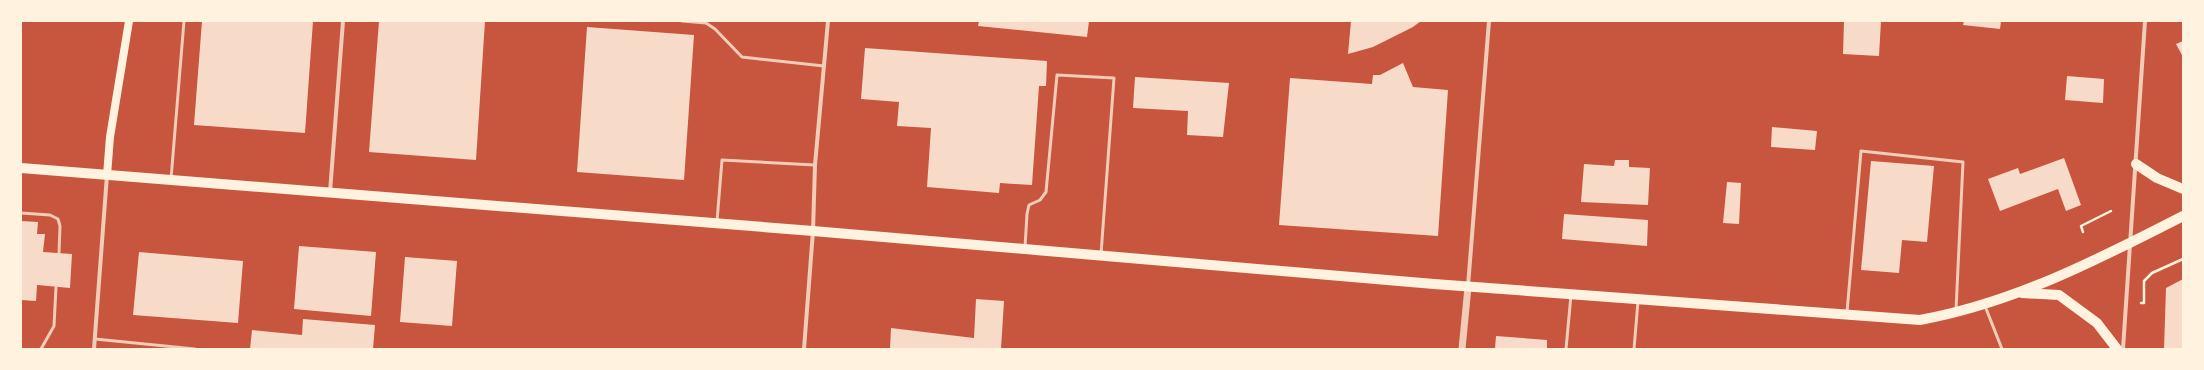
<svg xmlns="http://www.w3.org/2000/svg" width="2204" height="370" viewBox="0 0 2204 370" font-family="'Nunito Sans',sans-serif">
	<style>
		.building { fill: #f7dbc8 }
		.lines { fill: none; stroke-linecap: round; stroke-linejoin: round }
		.path { stroke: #fff3e0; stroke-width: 2.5 }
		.service { stroke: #f1ccb7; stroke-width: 3 }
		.minor { stroke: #f1ccb7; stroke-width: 4 }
		.tertiary { stroke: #f1ccb7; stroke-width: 7 }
		.secondary { stroke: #fff3e0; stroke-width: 8 }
		.primary { stroke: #fff3e0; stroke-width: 10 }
	</style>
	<rect width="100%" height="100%" fill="#c8553d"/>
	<g class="building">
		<polygon points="202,21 313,21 305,133 194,125"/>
		<polygon points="379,21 485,21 476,160 369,152"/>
		<polygon points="979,21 1089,21 1087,37 978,26"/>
		<polygon points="1351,21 1421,21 1413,27 1373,47 1348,54"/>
		<polygon points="1844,21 1881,21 1879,56 1843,54"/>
		<polygon points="1964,21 2001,21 2000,29 1963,25"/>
		<polygon points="587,27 694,35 684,180 577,172"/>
		<polygon points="2183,41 2183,57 2176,44"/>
		<polygon points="865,48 1047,61 1046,86 1039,86 1032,185 1000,183 999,193 927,187 931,128 897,126 899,102 861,99"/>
		<polygon points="1403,63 1413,87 1448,90 1438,236 1279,225 1290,78 1372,84 1373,75 1380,75"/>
		<polygon points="2067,76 2104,79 2103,103 2065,100"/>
		<polygon points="1135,77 1229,83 1223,137 1187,135 1188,111 1133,108"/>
		<polygon points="1772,127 1817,131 1815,150 1771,147"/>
		<polygon points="2064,158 2081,205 2066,211 2058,189 2000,211 1988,179 2018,168 2020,174"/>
		<polygon points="1615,160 1629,160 1629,167 1650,168 1648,205 1581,202 1584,164 1614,166"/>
		<polygon points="1871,161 1934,166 1927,242 1902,240 1899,273 1861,270"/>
		<polygon points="1727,182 1741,183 1739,224 1723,223"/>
		<polygon points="1564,214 1648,220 1647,246 1562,239"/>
		<polygon points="21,221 38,222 37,234 45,234 43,252 72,254 70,288 37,285 36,301 21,300"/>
		<polygon points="299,246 376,252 371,316 294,309"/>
		<polygon points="139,252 243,261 238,323 133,315"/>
		<polygon points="405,257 457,261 452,326 400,322"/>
		<polygon points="2183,279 2183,349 2164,349 2166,288"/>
		<polygon points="976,299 1004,301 1001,349 890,349 891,328 974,338"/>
		<polygon points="303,319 375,325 373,349 250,349 252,330 302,335"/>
		<polygon points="1496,336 1547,340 1547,349 1495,349"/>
	</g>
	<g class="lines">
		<g class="path">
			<polyline points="2083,232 2081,226 2111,211"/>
			<polyline points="2141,303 2144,303 2144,281 2152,273 2183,259"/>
		</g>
		<g class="service">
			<polyline points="682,21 706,23 715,29 742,57 824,66"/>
			<polyline points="171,179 184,21"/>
			<polyline points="21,213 50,215 58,219 60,226 59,253"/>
			<polyline points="717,221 722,160 815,165"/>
			<polyline points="1025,247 1027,214 1029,205 1040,200 1046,192 1057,75 1114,78 1101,254"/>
			<polyline points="1985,306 2002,349"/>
			<polyline points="1847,312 1861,151 1963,162 1956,310"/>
			<polyline points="95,339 195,349"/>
			<polyline points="41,349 54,326 56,287"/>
			<polyline points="1566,349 1571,295"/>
			<polyline points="1634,349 1638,301"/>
		</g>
		<g class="minor">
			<polyline points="330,192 343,21"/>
			<polyline points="1468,286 1489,21"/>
			<polyline points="94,349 107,175"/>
			<polyline points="804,349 813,231 815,165 828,21"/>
			<polyline points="2123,349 2145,21"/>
		</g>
		<polyline class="tertiary" points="1462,349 1468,287"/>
		<polyline class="secondary" points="107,175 110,137 129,21"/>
		<g class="primary">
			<polyline points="2136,164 2157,178 2183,189"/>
			<path d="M21,168L813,231L1434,284L1920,320C2014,303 2099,259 2183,216"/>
			<polyline points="2022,293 2059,295 2097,323 2117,349"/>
		</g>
	</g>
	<rect width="2204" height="370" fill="none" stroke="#fff3e0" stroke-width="44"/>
</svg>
